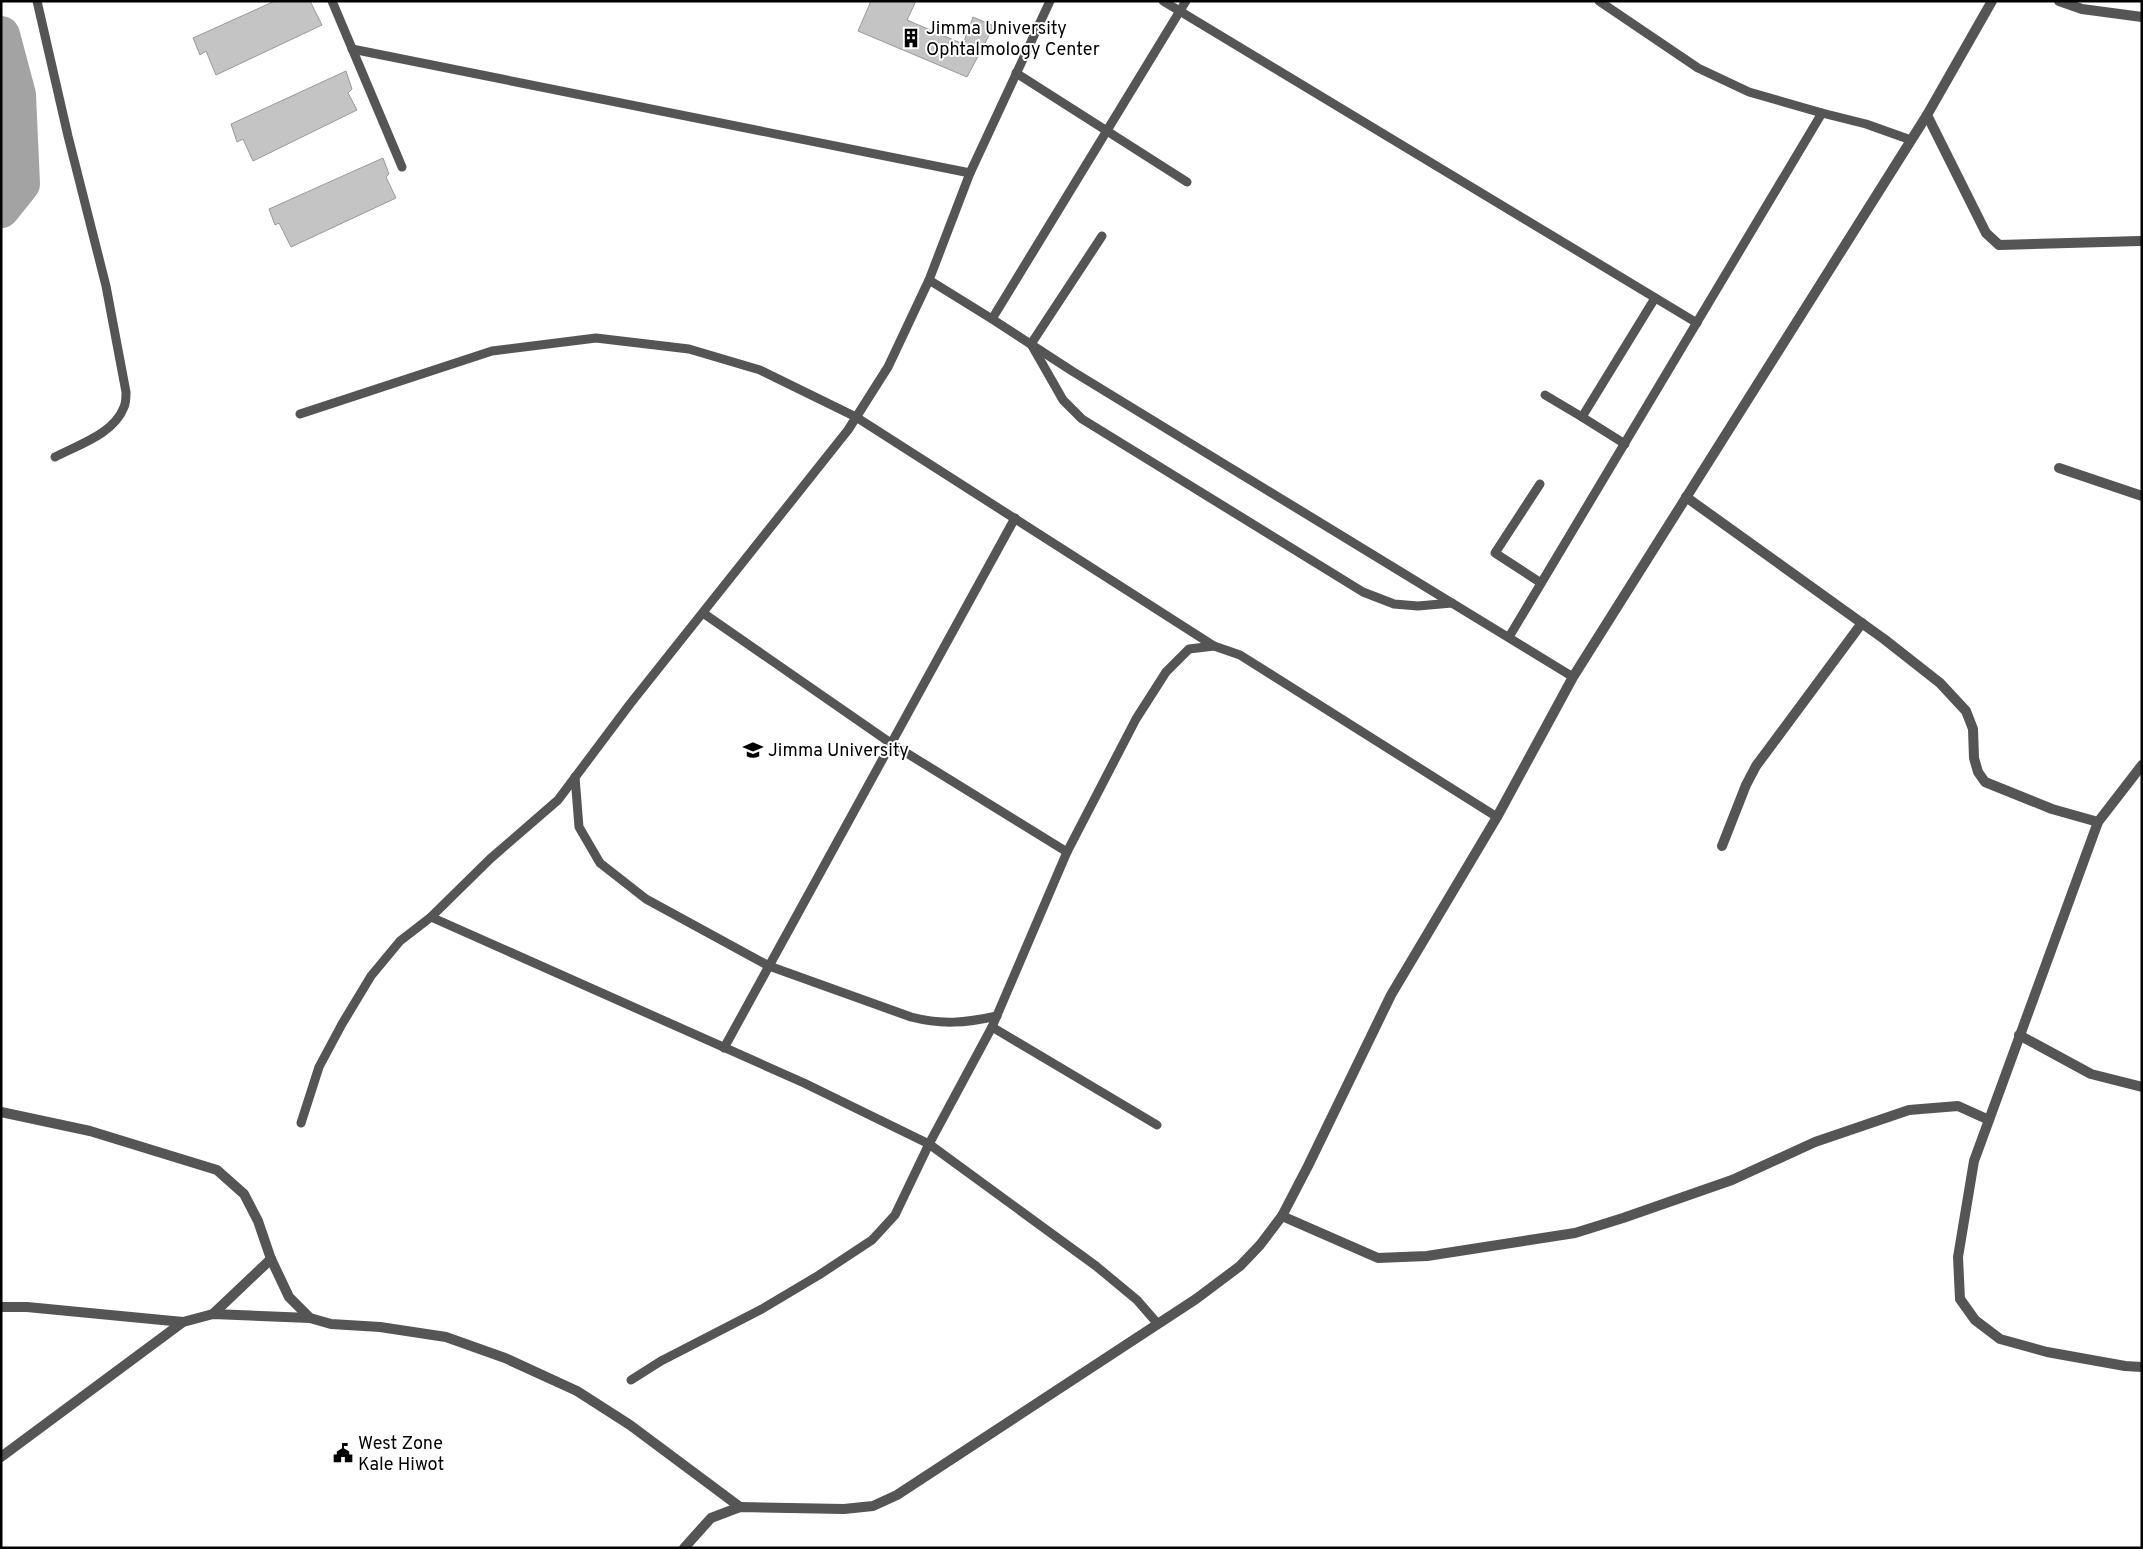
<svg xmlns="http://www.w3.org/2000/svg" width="2143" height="1549" viewBox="0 0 2143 1549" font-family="Overpass,sans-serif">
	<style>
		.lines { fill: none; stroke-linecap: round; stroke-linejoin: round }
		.river { stroke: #a3a3a3; stroke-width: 38 }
		.building { fill: #c4c4c4; stroke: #999 }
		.lane { stroke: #555; stroke-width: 9 }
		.street { stroke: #555; stroke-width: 10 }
		.labels { text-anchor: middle; stroke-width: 4; stroke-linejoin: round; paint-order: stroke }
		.poi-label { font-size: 18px; fill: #000; stroke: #fff; text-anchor: start }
	</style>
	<rect width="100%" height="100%" fill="#fff"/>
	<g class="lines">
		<polyline class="river" points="1,35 17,95 21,184 1,209"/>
	</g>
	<g class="building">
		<polygon points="275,1 310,1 322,25 216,75 206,51 200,55 193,38"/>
		<polygon points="871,1 916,1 907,20 963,44 973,17 994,26 967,77 858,31"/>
		<polygon points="346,71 352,89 348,93 357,110 253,161 243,139 237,142 231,124"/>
		<polygon points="383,158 389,174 386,177 396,198 291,247 279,223 275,225 269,209"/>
	</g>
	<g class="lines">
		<g class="lane">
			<path d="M37,1L68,136L106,286L126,392C126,396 126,403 124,407C114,434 78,445 55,457"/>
			<polyline points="332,1 402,167"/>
			<polyline points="1163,1 1697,323"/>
			<polyline points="1599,1 1698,68 1749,92 1822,113 1866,124 1911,140"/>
			<polyline points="352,49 970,173"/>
			<polyline points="1016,73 1187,182"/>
			<polyline points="1102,236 1031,344 1063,400 1082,419 1363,592 1394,604 1418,606 1452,603"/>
			<polyline points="929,280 992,319 1072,371 1573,677"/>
			<polyline points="992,319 1186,1"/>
			<polyline points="1545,395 1582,417"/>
			<polyline points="300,414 492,351 596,338 689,349 760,370 856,417 1214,646"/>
			<polyline points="1625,444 1582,417 1655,298"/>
			<polyline points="1540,484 1495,553 1541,583"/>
			<polyline points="703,613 892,744 1067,852"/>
			<polyline points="1509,637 1822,113"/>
			<path d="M575,777L579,827L600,863L646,899L769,966L911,1017C942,1025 965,1023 997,1016"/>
			<polyline points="431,917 804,1083 929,1144 1096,1266 1137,1300 1157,1323"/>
			<polyline points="992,1027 1157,1125"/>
			<polyline points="724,1048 1015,518"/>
			<polyline points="301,1123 319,1067 342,1024 371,976 400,941 431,917 490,859 558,800 630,704 848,430 888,367 929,280 970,173 1050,1"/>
			<polyline points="631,1380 661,1361 762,1309 819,1275 872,1240 895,1215 929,1144 992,1027 1067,852 1136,719 1166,672 1189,649 1214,646 1240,655 1497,817"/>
		</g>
		<g class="street">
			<polyline points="2059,1 2082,9 2142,17"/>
			<polyline points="1927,115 1986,233 1999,245 2140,241"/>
			<polyline points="2059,468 2142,496"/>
			<polyline points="1686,497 1884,639 1940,683 1966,711 1973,729 1974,758 1978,772 1985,782 2052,809 2098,822"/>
			<polyline points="2142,765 2098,822 1974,1161 1958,1257 1960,1299 1975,1320 2000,1339 2047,1352 2125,1366 2142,1367"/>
			<polyline points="1722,846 1746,785 1756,766 1862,623"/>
			<polyline points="2019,1035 2091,1074 2142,1087"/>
			<polyline points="1,1112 90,1131 217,1170 244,1194 258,1221 271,1259 289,1297 310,1318 331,1324 380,1327 446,1337 505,1358 577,1391 630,1425 740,1507"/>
			<polyline points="1282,1216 1378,1258 1427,1256 1575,1233 1623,1218 1732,1180 1815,1142 1909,1110 1958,1106 1989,1120"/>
			<polyline points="1,1307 27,1307 183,1322"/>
			<polyline points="213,1314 271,1259"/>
			<polyline points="1,1457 183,1322 213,1314 310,1318"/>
			<polyline points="684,1548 711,1518 740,1507 844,1509 873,1506 897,1495 1196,1299 1240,1266 1260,1245 1282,1216 1308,1166 1391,995 1497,817 1573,677 1927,115 1992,1"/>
		</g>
	</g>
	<defs>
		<symbol id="building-bare" viewBox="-9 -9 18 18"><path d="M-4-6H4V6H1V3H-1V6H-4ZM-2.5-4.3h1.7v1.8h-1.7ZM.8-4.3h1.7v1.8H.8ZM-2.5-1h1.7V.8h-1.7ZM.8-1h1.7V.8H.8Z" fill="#000" stroke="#fff" stroke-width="2.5" paint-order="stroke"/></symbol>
		<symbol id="university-bare" viewBox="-9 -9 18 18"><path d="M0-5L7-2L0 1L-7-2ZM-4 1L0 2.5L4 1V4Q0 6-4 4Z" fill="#000" stroke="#fff" stroke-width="2.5" paint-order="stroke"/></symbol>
		<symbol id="civic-bare" viewBox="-9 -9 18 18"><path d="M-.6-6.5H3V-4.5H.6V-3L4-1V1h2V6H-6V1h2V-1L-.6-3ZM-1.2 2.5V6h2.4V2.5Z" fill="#000" stroke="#fff" stroke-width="2.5" paint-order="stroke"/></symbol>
	</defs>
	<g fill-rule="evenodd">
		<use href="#building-bare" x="897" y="24" width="28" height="28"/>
		<use href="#university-bare" x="739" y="736" width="28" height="28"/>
		<use href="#civic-bare" x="329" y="1439" width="28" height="28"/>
	</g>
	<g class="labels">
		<g class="poi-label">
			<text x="926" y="34">Jimma University<tspan x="926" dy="21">Ophtalmology Center</tspan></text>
			<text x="768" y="756">Jimma University</text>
			<text x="358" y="1449">West Zone<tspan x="358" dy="21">Kale Hiwot</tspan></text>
		</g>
	</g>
	<rect width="2143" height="1549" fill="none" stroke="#000000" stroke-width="5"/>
</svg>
